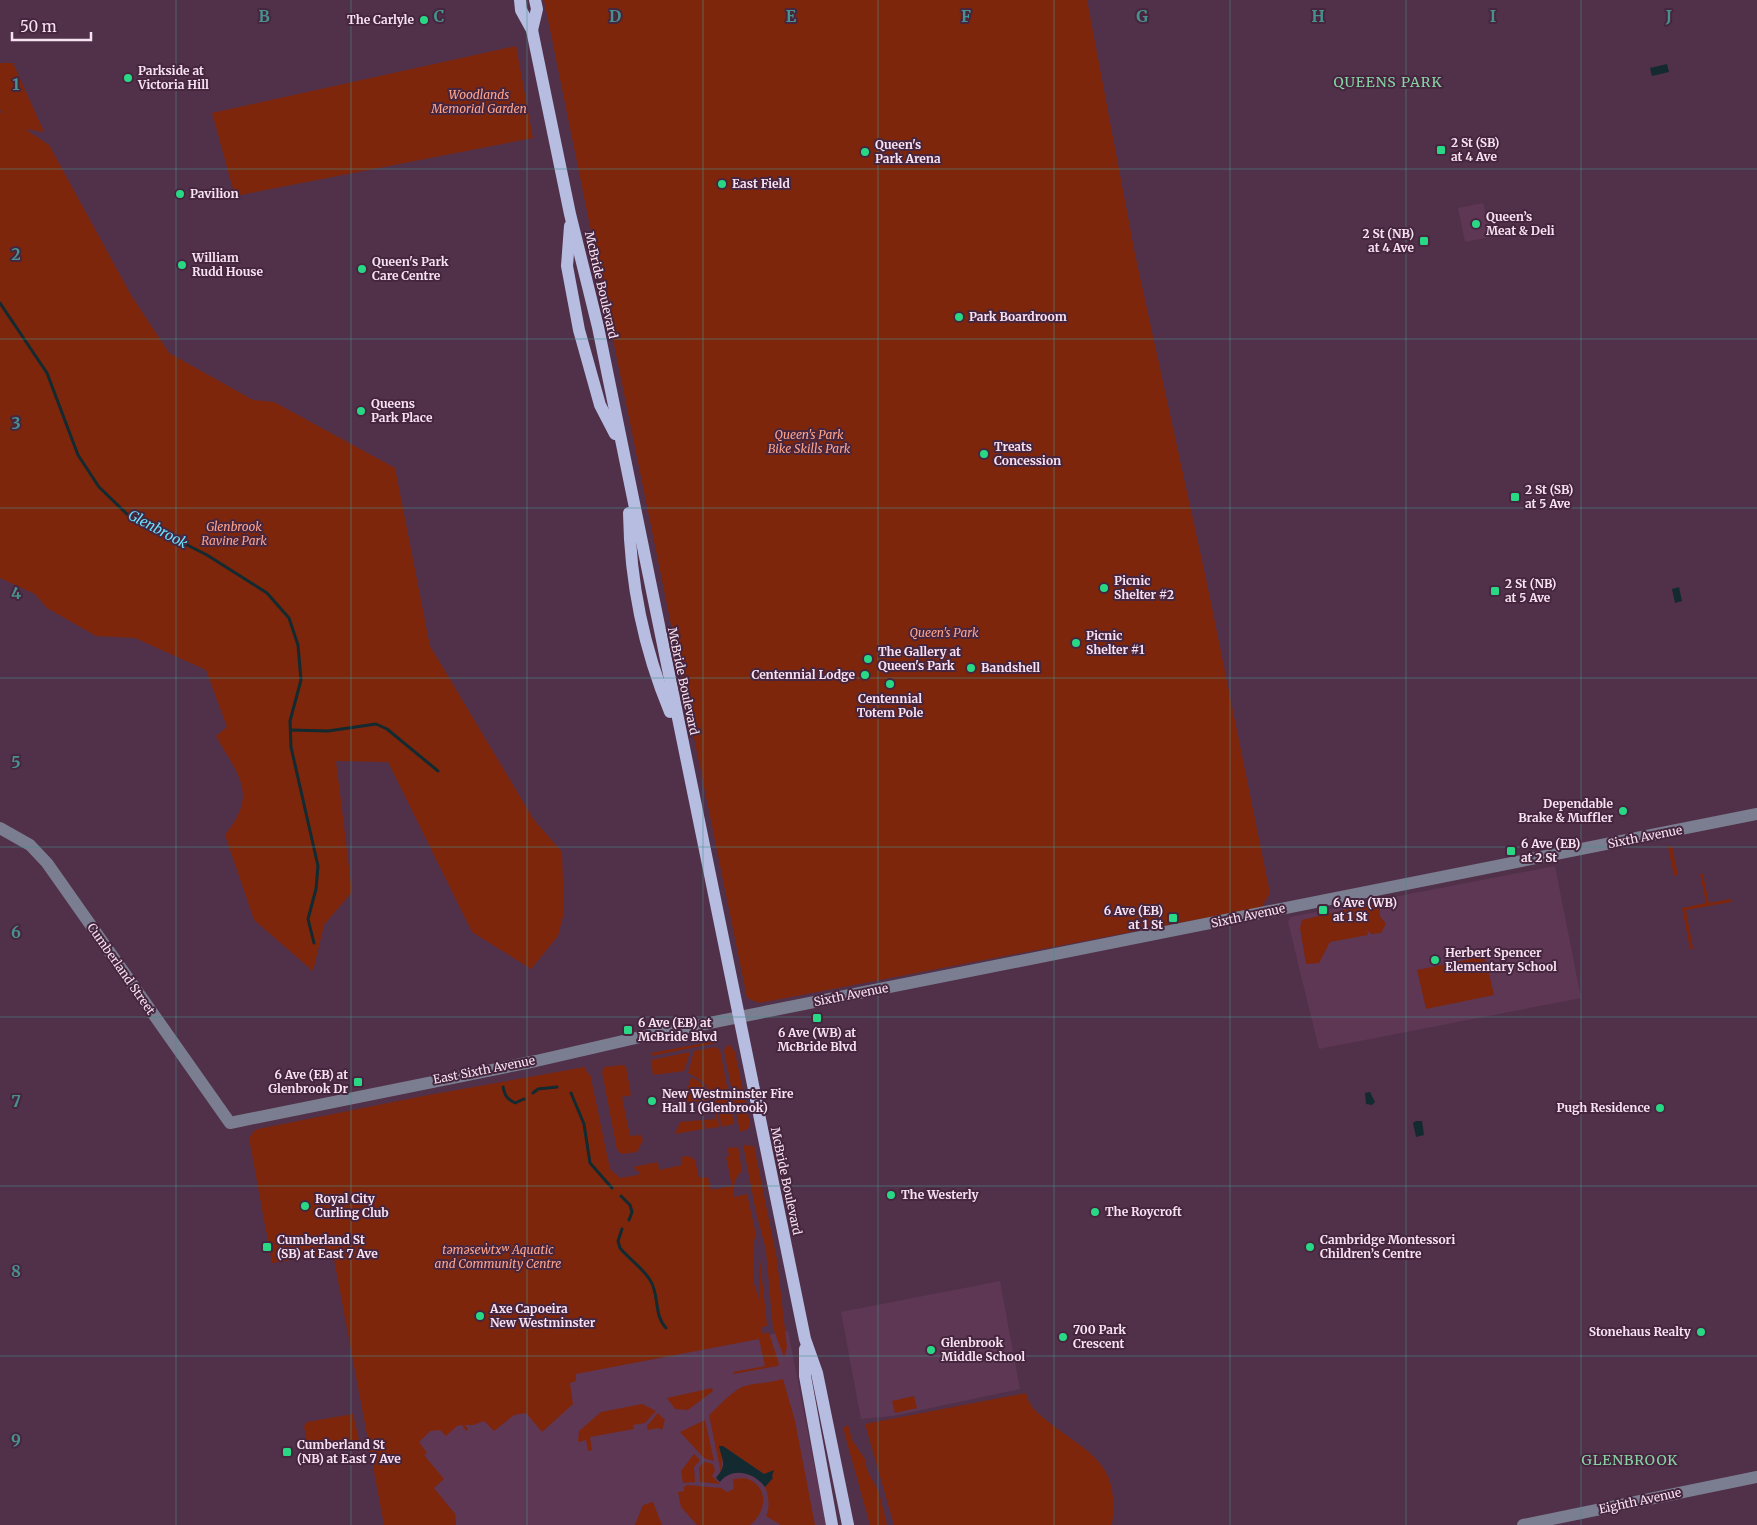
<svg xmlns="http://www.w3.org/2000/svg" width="1757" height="1525" viewBox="0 0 1757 1525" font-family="Merriweather,serif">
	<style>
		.built { fill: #5e3755 }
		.green { fill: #7e260b }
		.water { fill: #122a30 }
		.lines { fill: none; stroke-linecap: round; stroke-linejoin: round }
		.stream { stroke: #122a30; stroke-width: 3 }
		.minor { stroke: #7a7e90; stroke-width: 12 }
		.major { stroke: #b6bde1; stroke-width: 12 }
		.grid { fill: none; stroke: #49918f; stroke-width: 1; stroke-opacity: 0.55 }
		.poi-dot { fill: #29d885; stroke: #46263f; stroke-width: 2 }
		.labels { text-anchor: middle; stroke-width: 4; stroke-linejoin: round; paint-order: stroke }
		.poi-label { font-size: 12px; font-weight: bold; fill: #f7e2f1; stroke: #46263f; text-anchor: start }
		.park-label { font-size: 12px; font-style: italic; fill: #fea48b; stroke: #46263f }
		.street-label { font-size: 12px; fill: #f7e2f1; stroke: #46263f }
		.neighbourhood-label { font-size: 14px; letter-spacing: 1px; fill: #88d2a4; stroke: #46263f }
		.water-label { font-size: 14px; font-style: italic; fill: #69dffc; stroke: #46263f }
		.grid-label { font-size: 16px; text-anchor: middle; font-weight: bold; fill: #49918f; stroke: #46263f; stroke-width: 4; stroke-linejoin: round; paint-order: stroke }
	</style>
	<rect width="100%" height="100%" fill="#513049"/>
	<g class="built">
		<polygon points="1483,203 1490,237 1465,242 1458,208"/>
		<polygon points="1555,866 1581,998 1319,1049 1288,922 1290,917"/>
		<polygon points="1000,1281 1020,1389 893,1416 861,1419 841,1312"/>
		<polygon points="788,1331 826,1525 456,1525 455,1514 410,1460 413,1435 567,1375"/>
	</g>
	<g class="green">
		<polygon points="544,0 1087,0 1135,254 1208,588 1270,893 1262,907 759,1003 747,998"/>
		<polygon points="516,46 533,138 235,196 212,113"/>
		<path d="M0,63H13L44,132L25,129L49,145L131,295L169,353L253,400L274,402L395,468L430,646L534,820L562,852L564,912L558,936L531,969L472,932L388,762L336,761L352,892L324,925L313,971L254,920L225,835C259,793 238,776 216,736L227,727L206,670L135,638L96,636L47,608L35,594L0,578V112L4,114L0,110Z"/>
		<polygon points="1672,846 1678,875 1674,876 1668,847"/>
		<polygon points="1700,874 1703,874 1709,903 1731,899 1731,902 1686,910 1693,949 1690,949 1682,908 1706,903"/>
		<polygon points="1374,903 1380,906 1380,916 1386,924 1381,933 1371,934 1367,930 1368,935 1330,942 1319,963 1306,964 1300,928 1302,920"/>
		<polygon points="1485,956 1494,995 1426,1009 1417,970"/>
		<polygon points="720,1040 717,1043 651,1056 651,1053"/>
		<polygon points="729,1044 735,1052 750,1124 748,1129 740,1132 724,1050"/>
		<path d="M716,1047L720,1050L734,1124L721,1127C720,1103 711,1083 688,1073L694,1051Z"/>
		<polygon points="690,1052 684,1071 653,1075 651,1060"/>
		<polygon points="624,1065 626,1067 631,1095 622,1097 630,1136 641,1135 643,1140 637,1152 622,1154 617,1150 602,1072 604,1067"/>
		<path d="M585,1067L587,1073L590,1074L610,1169L620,1178L638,1175L640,1173L633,1167L658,1162L659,1170L682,1165L681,1157L689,1156L695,1160L699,1178L708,1177L711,1190L732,1186L726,1157L729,1156L727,1148L738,1147L742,1171C735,1177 732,1188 734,1197L747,1194L756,1235L753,1243V1266L754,1284L760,1302L759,1250L767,1326L761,1327L762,1333H769L779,1364L778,1366L733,1374V1372L765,1366L759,1339L576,1374V1381L570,1383L573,1404L542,1432L526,1413L514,1415L494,1431L484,1421L473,1425H465L468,1429L466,1431L462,1425L457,1426L446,1436L440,1430L430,1431L419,1442L427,1453L424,1455L444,1479L434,1488L455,1514L456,1525H384L333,1254L272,1263L249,1138L254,1131L258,1129L423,1096Z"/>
		<path d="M691,1077C711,1085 718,1107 719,1127L705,1129L704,1120L716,1119L712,1100L683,1103Z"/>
		<polygon points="702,1120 703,1129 675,1134 680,1122"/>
		<polygon points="743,1145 754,1146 777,1260 787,1347 784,1357 773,1328 766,1250 756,1212"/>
		<path d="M783,1379L795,1421L815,1525H781L766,1516C770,1509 769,1496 765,1487L773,1478L771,1476L774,1471L764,1474L723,1446L719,1448L723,1454L721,1473L709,1415C719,1406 730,1393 742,1387C750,1383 772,1383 783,1379Z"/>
		<polygon points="712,1388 713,1391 688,1410 675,1409 667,1398"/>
		<path d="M1026,1393C1029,1406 1035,1411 1046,1420C1088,1454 1121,1461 1112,1525H894L865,1424Z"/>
		<polygon points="914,1396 917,1408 895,1413 892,1401"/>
		<polygon points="642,1404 656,1411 645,1423 633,1425 634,1429 590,1437 592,1450 588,1451 586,1440 578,1442 579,1431 601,1412"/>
		<polygon points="658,1413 665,1420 662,1430 658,1428 648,1430 647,1426"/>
		<polygon points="353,1414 359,1440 308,1449 304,1426 307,1422"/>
		<polygon points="705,1420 714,1461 704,1458 680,1432"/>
		<polygon points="848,1425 852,1440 865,1459 867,1470 879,1492 887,1525 870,1525 843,1428"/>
		<polygon points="694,1454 700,1460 694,1467 695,1482 683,1483 681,1471"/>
		<polygon points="704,1462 713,1464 715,1471 712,1476 720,1484 700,1482 699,1468"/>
		<path d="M745,1478C770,1486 767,1511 750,1525H697L681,1507L678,1492L684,1491V1487L687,1485L721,1488L727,1492L734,1489L733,1479Z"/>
		<polygon points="653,1502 662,1525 635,1525 643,1505"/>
	</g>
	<g class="water">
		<polygon points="1667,64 1669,72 1652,76 1650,68"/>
		<polygon points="1679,587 1682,601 1675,603 1672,589"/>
		<polygon points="1370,1092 1375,1102 1372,1105 1366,1104 1365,1093"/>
		<polygon points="1416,1121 1422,1121 1424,1135 1416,1137 1413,1123"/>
		<path d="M719,1446H723L764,1474L774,1470L772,1476L773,1478L765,1487C755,1473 732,1466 720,1482L716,1478C728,1464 722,1461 719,1446Z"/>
	</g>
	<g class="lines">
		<g class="stream">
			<polyline points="0,303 47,373 78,455 99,487 128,515 207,555 267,593 289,618 298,645 301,680 290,721 291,747 318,866 316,889 308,919 314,943"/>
			<polyline points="291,730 328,731 376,724 387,729 438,771"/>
			<path d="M503,1087C505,1096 507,1099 515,1103L524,1099"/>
			<polyline points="533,1093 538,1089 557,1087"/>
			<polyline points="571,1093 584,1124 590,1163 612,1188"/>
			<polyline points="621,1196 630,1205 632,1212 629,1220"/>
			<path d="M622,1229L618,1241L620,1248C629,1259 642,1267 650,1280C660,1295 653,1314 666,1328"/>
		</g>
		<g class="minor">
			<polyline points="0,828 30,845 47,863 230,1123 536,1061 649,1035 1757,814"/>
			<polyline points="1523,1525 1757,1477"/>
		</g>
		<g class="major">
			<polyline points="520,0 521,10 532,30 570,214 598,327 805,1339 817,1373 848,1525"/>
			<polyline points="532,30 537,9 535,0"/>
			<polyline points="570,226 567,266 579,330 600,405 615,434"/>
			<path d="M629,513C630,583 643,647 670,712"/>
			<polyline points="805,1349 805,1376 832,1525"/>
		</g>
	</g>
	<path class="grid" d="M176,0V1525M351,0V1525M527,0V1525M703,0V1525M878,0V1525M1054,0V1525M1230,0V1525M1406,0V1525M1581,0V1525M0,169H1757M0,339H1757M0,508H1757M0,678H1757M0,847H1757M0,1017H1757M0,1186H1757M0,1356H1757"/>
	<g class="poi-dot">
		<circle cx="424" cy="20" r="5"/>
		<circle cx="128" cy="78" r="5"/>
		<rect x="1436" y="145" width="10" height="10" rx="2.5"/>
		<circle cx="865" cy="152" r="5"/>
		<circle cx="722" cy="184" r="5"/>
		<circle cx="180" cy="194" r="5"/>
		<circle cx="1476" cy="224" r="5"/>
		<rect x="1419" y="236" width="10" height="10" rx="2.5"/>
		<circle cx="182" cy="265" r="5"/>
		<circle cx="362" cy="269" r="5"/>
		<circle cx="959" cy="317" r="5"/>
		<circle cx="361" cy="411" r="5"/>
		<circle cx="984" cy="454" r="5"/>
		<rect x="1510" y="492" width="10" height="10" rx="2.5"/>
		<circle cx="1104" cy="588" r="5"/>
		<rect x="1490" y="586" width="10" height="10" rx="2.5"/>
		<circle cx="1076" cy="643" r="5"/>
		<circle cx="868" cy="659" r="5"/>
		<circle cx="971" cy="668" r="5"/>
		<circle cx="865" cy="675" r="5"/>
		<circle cx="890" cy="684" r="5"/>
		<circle cx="1623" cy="811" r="5"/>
		<rect x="1506" y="846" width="10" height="10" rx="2.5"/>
		<rect x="1318" y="905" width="10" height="10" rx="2.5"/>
		<rect x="1168" y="913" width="10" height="10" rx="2.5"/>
		<circle cx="1435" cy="960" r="5"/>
		<rect x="812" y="1013" width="10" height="10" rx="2.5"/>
		<rect x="623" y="1025" width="10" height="10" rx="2.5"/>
		<rect x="353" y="1077" width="10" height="10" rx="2.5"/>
		<circle cx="652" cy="1101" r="5"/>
		<circle cx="1660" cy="1108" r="5"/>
		<circle cx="891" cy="1195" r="5"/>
		<circle cx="305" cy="1206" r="5"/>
		<circle cx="1095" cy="1212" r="5"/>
		<rect x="262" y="1242" width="10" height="10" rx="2.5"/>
		<circle cx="1310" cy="1247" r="5"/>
		<circle cx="480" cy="1316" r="5"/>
		<circle cx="1701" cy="1332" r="5"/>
		<circle cx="1063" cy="1337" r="5"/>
		<circle cx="931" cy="1350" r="5"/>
		<rect x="282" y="1447" width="10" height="10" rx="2.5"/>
	</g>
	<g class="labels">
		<g class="poi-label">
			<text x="414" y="24" text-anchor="end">The Carlyle</text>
			<text x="138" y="75">Parkside at<tspan x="138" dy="14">Victoria Hill</tspan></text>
			<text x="1451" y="147">2 St (SB)<tspan x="1451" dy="14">at 4 Ave</tspan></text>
			<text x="875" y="149">Queen's<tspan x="875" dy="14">Park Arena</tspan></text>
			<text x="732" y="188">East Field</text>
			<text x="190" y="198">Pavilion</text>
			<text x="1486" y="221">Queen’s<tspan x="1486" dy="14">Meat &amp; Deli</tspan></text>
			<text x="1414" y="238" text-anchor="end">2 St (NB)<tspan x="1414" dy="14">at 4 Ave</tspan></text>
			<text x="192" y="262">William<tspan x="192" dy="14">Rudd House</tspan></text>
			<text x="372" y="266">Queen's Park<tspan x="372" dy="14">Care Centre</tspan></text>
			<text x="969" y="321">Park Boardroom</text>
			<text x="371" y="408">Queens<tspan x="371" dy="14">Park Place</tspan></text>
			<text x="994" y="451">Treats<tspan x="994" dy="14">Concession</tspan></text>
			<text x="1525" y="494">2 St (SB)<tspan x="1525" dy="14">at 5 Ave</tspan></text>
			<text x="1114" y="585">Picnic<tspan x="1114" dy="14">Shelter #2</tspan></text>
			<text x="1505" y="588">2 St (NB)<tspan x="1505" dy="14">at 5 Ave</tspan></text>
			<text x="1086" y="640">Picnic<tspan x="1086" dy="14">Shelter #1</tspan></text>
			<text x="878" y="656">The Gallery at<tspan x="878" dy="14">Queen's Park</tspan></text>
			<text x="981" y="672">Bandshell</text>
			<text x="855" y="679" text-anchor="end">Centennial Lodge</text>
			<text x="890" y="703" text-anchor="middle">Centennial<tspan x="890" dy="14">Totem Pole</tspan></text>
			<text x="1613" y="808" text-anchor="end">Dependable<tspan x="1613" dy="14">Brake &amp; Muffler</tspan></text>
			<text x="1521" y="848">6 Ave (EB)<tspan x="1521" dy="14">at 2 St</tspan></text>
			<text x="1333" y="907">6 Ave (WB)<tspan x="1333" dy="14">at 1 St</tspan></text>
			<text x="1163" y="915" text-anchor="end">6 Ave (EB)<tspan x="1163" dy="14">at 1 St</tspan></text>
			<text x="1445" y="957">Herbert Spencer<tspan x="1445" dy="14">Elementary School</tspan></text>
			<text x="638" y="1027">6 Ave (EB) at<tspan x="638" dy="14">McBride Blvd</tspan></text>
			<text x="817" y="1037" text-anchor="middle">6 Ave (WB) at<tspan x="817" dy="14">McBride Blvd</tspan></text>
			<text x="348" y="1079" text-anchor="end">6 Ave (EB) at<tspan x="348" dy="14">Glenbrook Dr</tspan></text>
			<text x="662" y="1098">New Westminster Fire<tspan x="662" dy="14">Hall 1 (Glenbrook)</tspan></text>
			<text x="1650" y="1112" text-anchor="end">Pugh Residence</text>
			<text x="901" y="1199">The Westerly</text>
			<text x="315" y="1203">Royal City<tspan x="315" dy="14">Curling Club</tspan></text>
			<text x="1105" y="1216">The Roycroft</text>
			<text x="277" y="1244">Cumberland St<tspan x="277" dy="14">(SB) at East 7 Ave</tspan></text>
			<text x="1320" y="1244">Cambridge Montessori<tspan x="1320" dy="14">Children’s Centre</tspan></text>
			<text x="490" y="1313">Axe Capoeira<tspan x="490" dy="14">New Westminster</tspan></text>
			<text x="1073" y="1334">700 Park<tspan x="1073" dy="14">Crescent</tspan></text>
			<text x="1691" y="1336" text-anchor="end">Stonehaus Realty</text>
			<text x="941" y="1347">Glenbrook<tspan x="941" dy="14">Middle School</tspan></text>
			<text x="297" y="1449">Cumberland St<tspan x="297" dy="14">(NB) at East 7 Ave</tspan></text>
		</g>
		<g class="park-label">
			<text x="479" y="99">Woodlands<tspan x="479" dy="14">Memorial Garden</tspan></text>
			<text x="809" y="439">Queen's Park<tspan x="809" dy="14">Bike Skills Park</tspan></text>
			<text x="234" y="531">Glenbrook<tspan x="234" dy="14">Ravine Park</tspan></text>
			<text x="944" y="637">Queen's Park</text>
			<text x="498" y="1254">təməsew̓txʷ Aquatic<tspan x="498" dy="14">and Community Centre</tspan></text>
		</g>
		<g class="street-label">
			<text transform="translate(601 285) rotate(77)" y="4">McBride Boulevard</text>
			<text transform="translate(683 681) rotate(78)" y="4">McBride Boulevard</text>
			<text transform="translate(1645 837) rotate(-11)" y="4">Sixth Avenue</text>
			<text transform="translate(1248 916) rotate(-12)" y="4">Sixth Avenue</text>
			<text transform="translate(121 969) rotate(55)" y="4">Cumberland Street</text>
			<text transform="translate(851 995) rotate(-11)" y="4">Sixth Avenue</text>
			<text transform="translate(484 1070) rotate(-11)" y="4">East Sixth Avenue</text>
			<text transform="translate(786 1181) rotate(78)" y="4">McBride Boulevard</text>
			<text transform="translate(1640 1501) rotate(-12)" y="4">Eighth Avenue</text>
		</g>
		<g class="neighbourhood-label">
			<text x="1388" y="87">QUEENS PARK</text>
			<text x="1630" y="1465">GLENBROOK</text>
		</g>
		<g class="water-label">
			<text transform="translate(158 529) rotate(28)" y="5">Glenbrook</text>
		</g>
	</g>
	<g class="grid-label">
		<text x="264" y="22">B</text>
		<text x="439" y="22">C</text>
		<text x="615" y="22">D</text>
		<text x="791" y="22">E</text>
		<text x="966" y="22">F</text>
		<text x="1142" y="22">G</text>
		<text x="1318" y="22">H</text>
		<text x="1493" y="22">I</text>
		<text x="1669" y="22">J</text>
		<text x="16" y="90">1</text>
		<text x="16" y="260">2</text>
		<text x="16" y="429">3</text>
		<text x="16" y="599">4</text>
		<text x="16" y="768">5</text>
		<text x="16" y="938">6</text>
		<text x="16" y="1107">7</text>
		<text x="16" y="1277">8</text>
		<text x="16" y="1446">9</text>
	</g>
	<path d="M12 32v8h79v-8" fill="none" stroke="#f7e2f1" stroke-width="2.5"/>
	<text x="20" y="32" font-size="15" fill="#f7e2f1" stroke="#46263f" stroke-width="4" paint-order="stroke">50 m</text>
</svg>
